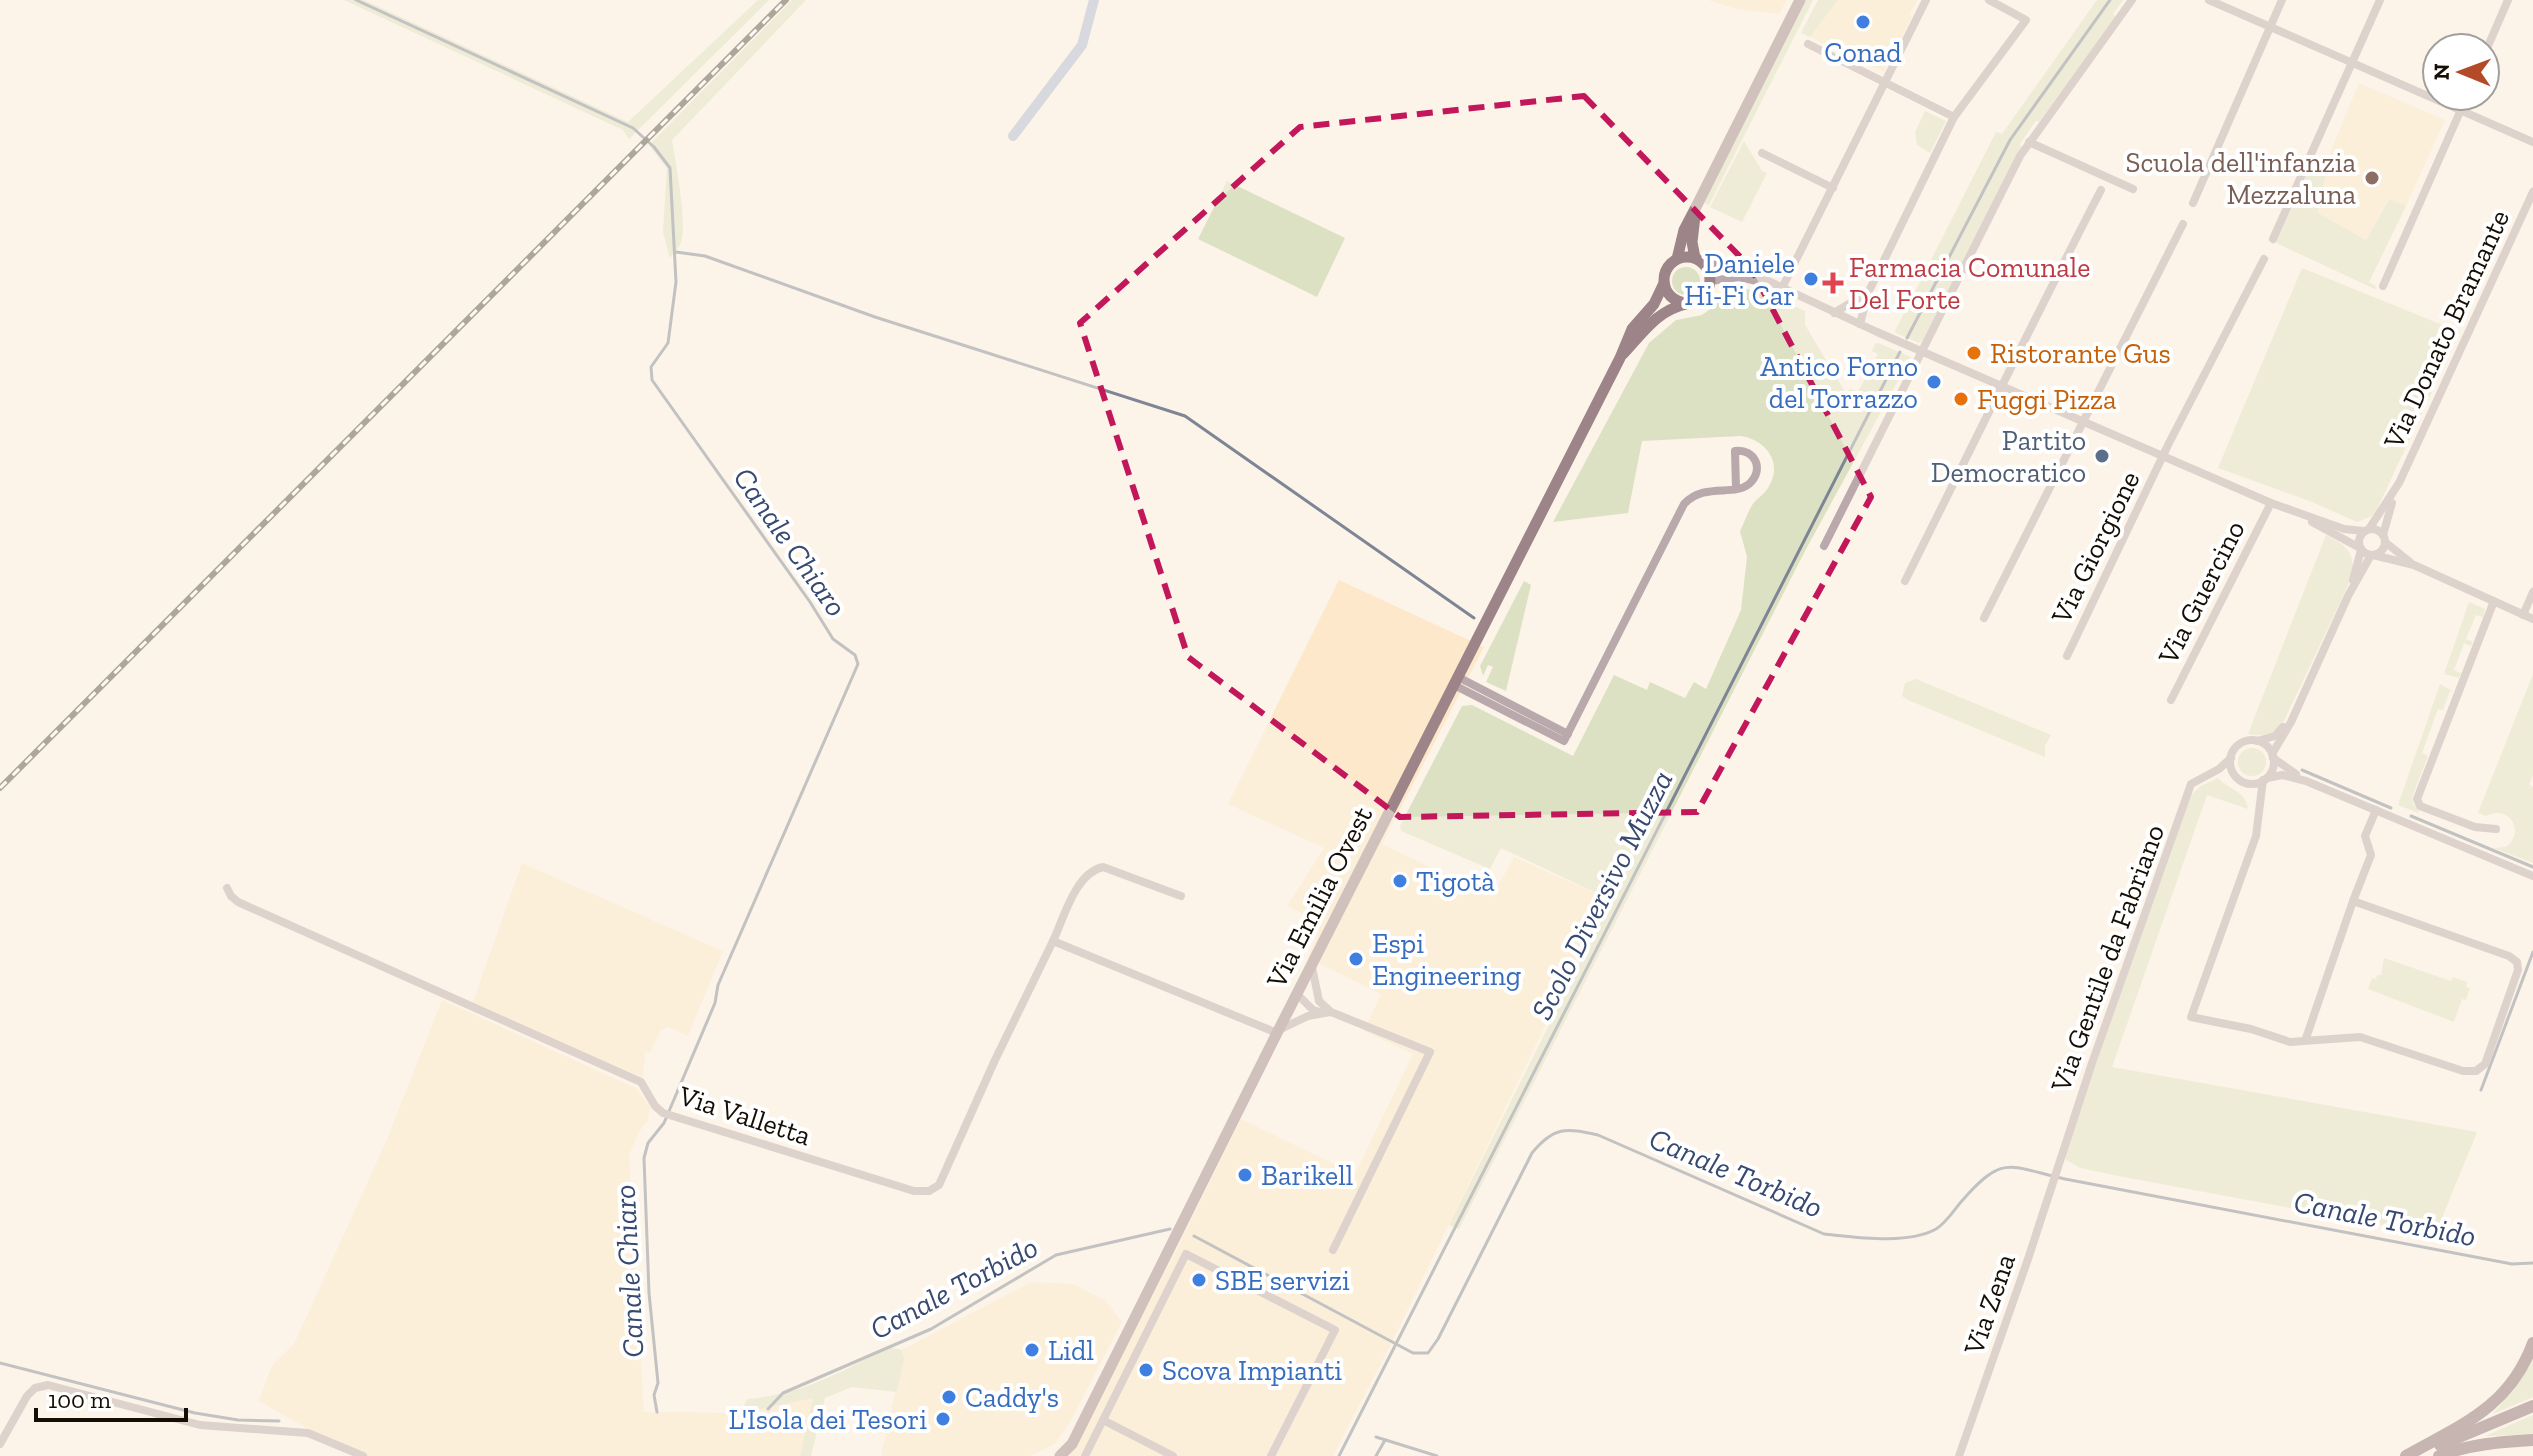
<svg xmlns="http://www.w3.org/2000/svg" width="2533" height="1456" viewBox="0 0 2533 1456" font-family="'Zilla Slab',serif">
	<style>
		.built { fill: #fde8cb }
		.green { fill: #dde1c3 }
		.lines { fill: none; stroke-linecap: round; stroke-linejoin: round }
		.stream { stroke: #7e8594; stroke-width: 3 }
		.canal { stroke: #abb8d2; stroke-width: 10 }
		.street { stroke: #baa9ac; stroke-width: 8 }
		.secondary { stroke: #9c8488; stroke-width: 11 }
		.primary { stroke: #87696f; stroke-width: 12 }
		.rail-casing { stroke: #4f493e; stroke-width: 6 }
		.rail { stroke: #fff; stroke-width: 3; stroke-dasharray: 9; stroke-linecap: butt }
		.marked { fill: none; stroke: #c2185b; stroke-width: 6; stroke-dasharray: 16 10; stroke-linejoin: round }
		.shop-dot { fill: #3f7fe0; stroke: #fff; stroke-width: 3 }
		.education-dot { fill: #8d6e63; stroke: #fff; stroke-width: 3 }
		.health-dot { fill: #e0444e; stroke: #fff; stroke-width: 3 }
		.food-dot { fill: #e8710a; stroke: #fff; stroke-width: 3 }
		.service-dot { fill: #5c6f8a; stroke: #fff; stroke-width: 3 }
		.labels { text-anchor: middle; stroke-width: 8; stroke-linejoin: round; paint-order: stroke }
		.shop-label { font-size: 28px; fill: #366cbe; stroke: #fff; text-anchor: start }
		.education-label { font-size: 28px; fill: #785e54; stroke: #fff; text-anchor: end }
		.health-label { font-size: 28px; fill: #be3a42; stroke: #fff; text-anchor: start }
		.street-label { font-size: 28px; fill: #140e04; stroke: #fff }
		.food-label { font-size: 28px; fill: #c56008; stroke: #fff; text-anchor: start }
		.service-label { font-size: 28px; fill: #4e5e75; stroke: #fff; text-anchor: end }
		.water-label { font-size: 30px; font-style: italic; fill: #374971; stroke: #fff }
	</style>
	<rect width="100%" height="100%" fill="#fcf4e8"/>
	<g class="built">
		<polygon points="1708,0 1787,0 1779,14 1736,9"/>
		<polygon points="1838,0 1918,0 1910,13 1912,17 1884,72 1810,37"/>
		<polygon points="2359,83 2445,120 2406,206 2388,199 2366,240 2318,213 2331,150"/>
		<polygon points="1339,580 1484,647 1382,844 1492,897 1514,857 1607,898 1393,1340 1333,1456 1069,1456 1177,1249 1241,1119 1355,1174 1413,1054 1364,1031 1381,994 1308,958 1322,923 1287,906 1324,848 1228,804"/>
		<polygon points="522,863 723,951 688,1036 668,1027 661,1030 650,1053 645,1052 643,1077 471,1007"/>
		<polygon points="442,1000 636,1088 650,1107 648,1120 639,1132 629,1155 644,1412 741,1413 814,1397 800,1456 356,1456 259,1401 272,1365 294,1344 385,1144"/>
		<polygon points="1031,1282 1073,1284 1106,1301 1122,1322 1070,1422 1055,1444 1030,1456 881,1456 903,1356 902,1350"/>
	</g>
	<g class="green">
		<polygon points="344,0 364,0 628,122 758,0 769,0 629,139 623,130"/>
		<path d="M792,0H806L672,140C675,161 688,224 681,242C679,248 674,253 670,258L663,232L667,168L649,145Z"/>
		<polygon points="1806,0 1813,0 1709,205 1704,203"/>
		<polygon points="1818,0 1838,0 1810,37 1801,33"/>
		<polygon points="2097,0 2123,0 2113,14 2116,17 2039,122 2036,121 2021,142 2020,145 2022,147 1923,340 1919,343 1896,333 1895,331 1996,132 2002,134"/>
		<polygon points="1925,111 1946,121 1930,153 1917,145 1915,132"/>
		<polygon points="1744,141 1762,171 1767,173 1742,222 1710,207"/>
		<polygon points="2323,156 2329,158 2318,213 2366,240 2389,199 2406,206 2369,282 2376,286 2375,289 2276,243 2311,164 2318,167"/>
		<polygon points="1227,181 1345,238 1317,297 1198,239"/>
		<circle cx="1686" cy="281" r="14"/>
		<polygon points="2302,268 2460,332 2377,509 2372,516 2357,522 2312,502 2218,468"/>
		<path d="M1729,288L1758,290L1805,311V325L1847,395L1850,389L1858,392L1878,354L1872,351L1875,344L1878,343L1911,357L1805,551L1459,1229L1449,1225L1679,765L1607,898L1501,848L1490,869L1401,831L1400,826L1462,706L1472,705L1573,756L1614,675L1647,690L1650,682L1685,698L1694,682L1706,689L1741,610L1747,557L1740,531C1744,523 1747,514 1751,507C1755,499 1763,496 1768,488C1784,463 1766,440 1741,436L1642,441L1628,513L1553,522L1649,343L1676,320L1702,315L1713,307Z"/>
		<path d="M2326,535C2346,545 2356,553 2352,577L2284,721C2274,735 2265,737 2248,734Z"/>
		<polygon points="1524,581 1531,585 1506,691 1486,682 1493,667 1488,665 1483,676 1480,666"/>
		<polygon points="2469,602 2485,609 2483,617 2476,615 2466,639 2473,642 2471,646 2464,643 2454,670 2461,673 2459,678 2444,674"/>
		<path d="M2533,674V775L2529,785L2533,787V863L2494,848L2506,847C2526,831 2509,804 2486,816L2478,813Z"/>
		<polygon points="1916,679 2051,735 2045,746 2045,757 1908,700 1902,696 1905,683"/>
		<polygon points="2440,684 2454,692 2450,691 2443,710 2438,709 2422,753 2428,756 2412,797 2413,804 2419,810 2418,813 2398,805"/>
		<circle cx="2252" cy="762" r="14"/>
		<path d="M2218,778C2228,790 2245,789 2248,809L2207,795L2112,1067L2477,1132L2435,1235L2129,1178L2080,1168L2066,1160L2064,1153L2191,795L2201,786Z"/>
		<polygon points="2384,958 2451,981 2453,977 2467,982 2466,987 2470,988 2466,1000 2462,999 2454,1022 2368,989 2372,978 2376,979 2377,975 2381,975"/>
		<path d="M889,1347L902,1350L904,1359L897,1392L852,1387L825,1398L811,1456H800L813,1398L741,1413L747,1399C804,1394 839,1373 889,1347Z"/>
		<polygon points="2533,1359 2533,1397 2493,1414 2516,1386"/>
		<polygon points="2533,1415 2533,1435 2485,1436"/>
	</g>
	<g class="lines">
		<g class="stream">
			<polyline points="356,0 633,128 654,147 670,168 676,282 668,343 651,367 652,380 810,602 833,639 855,655 858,664 718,985 715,1003 664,1123 648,1143 644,1158 649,1293 658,1383 654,1395 657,1412"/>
			<polyline points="676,252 705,256 875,317 1185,416 1474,618"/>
			<polyline points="1907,338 2010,140 2110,0"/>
			<polyline points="2302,770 2391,808"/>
			<polyline points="2411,816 2533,867"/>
			<polyline points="2481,1090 2533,952"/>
			<path d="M1194,1236L1413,1353H1428L1438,1339L1532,1153C1554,1126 1566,1128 1598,1135L1824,1234C1855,1237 1908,1245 1936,1229C1946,1223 1954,1210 1961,1202C2004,1152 2009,1167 2065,1179L2512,1264L2533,1263"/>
			<polyline points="0,1363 195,1413 238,1420 279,1421"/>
			<polyline points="768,1409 783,1393 931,1329 1056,1255 1170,1229"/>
			<polyline points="1376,1437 1437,1456"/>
			<polyline points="1339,1456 1900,352"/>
			<polyline points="1376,1456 1385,1440"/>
		</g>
		<polyline class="canal" points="1013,136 1082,45 1094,0"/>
		<g class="street">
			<polyline points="2209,0 2533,142"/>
			<polyline points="1808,44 1954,117"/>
			<polyline points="2485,53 2508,0"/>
			<polyline points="2029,142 2133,189"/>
			<polyline points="1762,153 1833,188"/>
			<polyline points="2193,203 2282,0"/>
			<polyline points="2273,239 2380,0"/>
			<polyline points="1701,262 1747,271 1877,332 2271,503 2344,529 2364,531"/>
			<polyline points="1711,281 1739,277 1757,281"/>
			<polyline points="2383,286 2467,96"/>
			<polyline points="1782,288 1926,0"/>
			<polyline points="1834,313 1867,293"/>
			<polyline points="1860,324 1868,293 1954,117 2026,20 1989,0"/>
			<polyline points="2312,522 2360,548"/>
			<circle cx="2372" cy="542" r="13"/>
			<polyline points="2369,529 2399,483 2533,192"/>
			<polyline points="2383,535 2392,503"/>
			<polyline points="2385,542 2410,562"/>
			<polyline points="1824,546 2020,156 2132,0"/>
			<polyline points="2373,555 2414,565 2533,619"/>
			<polyline points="2353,580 2361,550"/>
			<path d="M1905,581C1970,451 2034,319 2101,190"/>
			<polyline points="2494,601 2417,799 2420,806 2475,827 2496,829"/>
			<polyline points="2523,615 2533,592"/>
			<polyline points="1984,618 2183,224"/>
			<polyline points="2067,656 2169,443 2264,259"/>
			<polyline points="1458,677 1568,734"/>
			<path d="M1454,685L1564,741L1684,504C1705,482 1733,497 1749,484C1765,470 1755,448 1735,451L1736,488"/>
			<polyline points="2171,700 2271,503"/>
			<circle cx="2252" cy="762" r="22"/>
			<polyline points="2257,741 2275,736 2283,727"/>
			<polyline points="2272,754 2291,722 2348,596 2371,555"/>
			<polyline points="2273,758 2296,774"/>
			<polyline points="2267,778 2282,775 2306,781 2533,876"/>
			<polyline points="2263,780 2256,836 2191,1017 2251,1029 2290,1042 2360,1037 2463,1071 2476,1071 2485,1064 2518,970 2517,962 2509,956 2353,901 2305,1041"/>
			<polyline points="227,888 231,896 238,902 641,1082 655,1106 663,1113 914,1191 929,1191 939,1185 995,1060 1053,941 1277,1033"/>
			<polyline points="2353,901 2371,855 2365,836 2376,810"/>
			<path d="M1053,941C1064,918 1075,873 1103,867L1181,896"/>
			<polyline points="1312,967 1319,1001 1331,1012 1430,1052 1333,1250"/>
			<polyline points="1297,994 1313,1010 1320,1012"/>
			<polyline points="1279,1030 1308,1016 1330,1012"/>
			<polyline points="1103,1420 1173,1456"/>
			<polyline points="0,1444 27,1396 35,1388 48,1385 200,1425 308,1433 363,1456"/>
			<polyline points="1085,1456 1186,1254 1335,1330 1271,1456"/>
			<polyline points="1959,1456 2028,1259 2092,1063 2191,784 2219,769 2231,758"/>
		</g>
		<g class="secondary">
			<circle cx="1687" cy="280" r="23"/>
			<polyline points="1695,258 1692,242 1695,216"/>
			<polyline points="1677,259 1684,230 1696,207 1800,0"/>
			<path d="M1623,354C1643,333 1656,311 1686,304"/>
			<polyline points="1060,1456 1072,1444 1278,1031 1620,358 1632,329 1654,304 1664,283"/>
		</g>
		<g class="primary">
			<polyline points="2440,1445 2533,1406"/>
			<path d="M2406,1456C2461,1425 2509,1408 2533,1343"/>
			<path d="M2439,1456C2469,1444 2501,1442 2533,1440"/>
		</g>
		<defs>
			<polyline id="rail" points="0,788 786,0"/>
		</defs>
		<use href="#rail" class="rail-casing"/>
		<use href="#rail" class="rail"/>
	</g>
	<path d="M0 0H2533V1456H0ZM1584,96L1751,268L1871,497L1697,812L1400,817L1188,657L1080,323L1300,127Z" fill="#fcf4e8" fill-opacity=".55" fill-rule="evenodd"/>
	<path class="marked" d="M1584,96L1751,268L1871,497L1697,812L1400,817L1188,657L1080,323L1300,127Z"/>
	<g class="shop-dot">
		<circle cx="1863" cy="22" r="8"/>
		<circle cx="1811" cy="279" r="8"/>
		<circle cx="1934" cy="382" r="8"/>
		<circle cx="1400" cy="881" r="8"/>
		<circle cx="1356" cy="959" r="8"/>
		<circle cx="1245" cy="1175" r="8"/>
		<circle cx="1199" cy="1280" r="8"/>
		<circle cx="1032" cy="1350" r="8"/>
		<circle cx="1146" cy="1370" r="8"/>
		<circle cx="949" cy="1397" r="8"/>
		<circle cx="943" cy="1419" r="8"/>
	</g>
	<circle class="education-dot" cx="2372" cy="178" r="8"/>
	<path class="health-dot" d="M1829 271h8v8h8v8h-8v8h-8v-8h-8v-8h8z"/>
	<g class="food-dot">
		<circle cx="1974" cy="353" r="8"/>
		<circle cx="1961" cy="399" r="8"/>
	</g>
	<circle class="service-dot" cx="2102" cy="456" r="8"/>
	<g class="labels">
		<g class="shop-label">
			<text x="1863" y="62" text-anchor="middle">Conad</text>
			<text x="1795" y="273" text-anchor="end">Daniele<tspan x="1795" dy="32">Hi-Fi Car</tspan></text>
			<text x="1918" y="376" text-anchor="end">Antico Forno<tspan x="1918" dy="32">del Torrazzo</tspan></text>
			<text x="1416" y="891">Tigotà</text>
			<text x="1372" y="953">Espi<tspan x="1372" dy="32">Engineering</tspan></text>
			<text x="1261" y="1185">Barikell</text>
			<text x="1215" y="1290">SBE servizi</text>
			<text x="1048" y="1360">Lidl</text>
			<text x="1162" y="1380">Scova Impianti</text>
			<text x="965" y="1407">Caddy's</text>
			<text x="927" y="1429" text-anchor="end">L'Isola dei Tesori</text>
		</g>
		<g class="education-label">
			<text x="2356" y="172">Scuola dell'infanzia<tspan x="2356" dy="32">Mezzaluna</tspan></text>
		</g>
		<g class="health-label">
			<text x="1849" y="277">Farmacia Comunale<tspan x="1849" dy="32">Del Forte</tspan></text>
		</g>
		<g class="street-label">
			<text transform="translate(2446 329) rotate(-65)" y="10">Via Donato Bramante</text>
			<text transform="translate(2095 547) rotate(-64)" y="10">Via Giorgione</text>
			<text transform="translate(2201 592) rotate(-63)" y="10">Via Guercino</text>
			<text transform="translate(1319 897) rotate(-63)" y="10">Via Emilia Ovest</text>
			<text transform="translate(2107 958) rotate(-70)" y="10">Via Gentile da Fabriano</text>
			<text transform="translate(745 1115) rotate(18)" y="10">Via Valletta</text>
			<text transform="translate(1989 1304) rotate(-71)" y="10">Via Zena</text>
		</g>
		<g class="food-label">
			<text x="1990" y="363">Ristorante Gus</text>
			<text x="1977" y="409">Fuggi Pizza</text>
		</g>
		<g class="service-label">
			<text x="2086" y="450">Partito<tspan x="2086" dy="32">Democratico</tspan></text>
		</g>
		<g class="water-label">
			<text transform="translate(790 542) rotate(55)" y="10">Canale Chiaro</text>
			<text transform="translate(1602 895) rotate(-63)" y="10">Scolo Diversivo Muzza</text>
			<text transform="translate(1736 1173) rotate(23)" y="10">Canale Torbido</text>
			<text transform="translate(2385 1219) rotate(11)" y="10">Canale Torbido</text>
			<text transform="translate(629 1271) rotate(-93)" y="10">Canale Chiaro</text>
			<text transform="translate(954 1288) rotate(-28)" y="10">Canale Torbido</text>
		</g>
	</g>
	<g transform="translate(2461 72) rotate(271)"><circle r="38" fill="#ffffff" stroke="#a19f9b" stroke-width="2"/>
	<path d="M0-6L14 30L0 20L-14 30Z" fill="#b34b29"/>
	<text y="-12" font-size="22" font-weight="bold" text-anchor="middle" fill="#140e04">N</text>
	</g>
	<path d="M36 1408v12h150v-12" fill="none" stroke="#140e04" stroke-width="4"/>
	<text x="48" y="1408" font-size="24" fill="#140e04" stroke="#ffffff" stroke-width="6" paint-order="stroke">100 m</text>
</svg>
